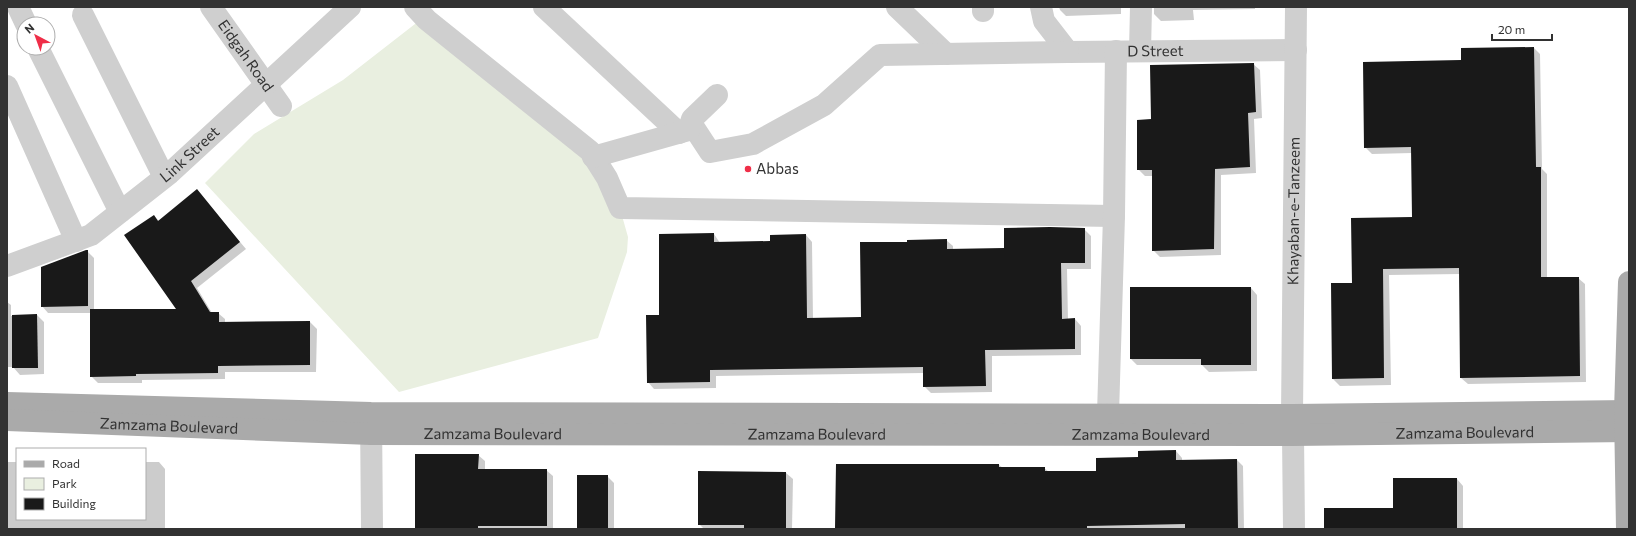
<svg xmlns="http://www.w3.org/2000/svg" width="1636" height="536" viewBox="0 0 1636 536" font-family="Commissioner,sans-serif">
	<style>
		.green { fill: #e9efe0 }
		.shadow { fill: #0003 }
		.building { fill: #191919 }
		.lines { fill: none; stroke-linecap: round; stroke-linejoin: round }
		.minor { stroke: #cfcfcf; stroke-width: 22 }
		.major { stroke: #aaa; stroke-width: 22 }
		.poi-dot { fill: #ef2e48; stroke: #fff; stroke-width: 1.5 }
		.labels { text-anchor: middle; stroke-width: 4; stroke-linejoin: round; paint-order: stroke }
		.street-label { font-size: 15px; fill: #323232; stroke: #fff }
		.poi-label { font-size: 15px; fill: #323232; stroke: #fff; text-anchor: start }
	</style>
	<rect width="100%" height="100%" fill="#fff"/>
	<polygon class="green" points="424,17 590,151 617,198 628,237 627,252 598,338 399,392 205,183 254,134 343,80"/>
	<g class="shadow">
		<polygon points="1059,7 1121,7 1121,14 1066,16 1060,10"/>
		<polygon points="1154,7 1255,7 1255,9 1193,10 1194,20 1161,21 1154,14"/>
		<polygon points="1534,48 1540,54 1542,169 1547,174 1547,278 1578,278 1585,284 1586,382 1468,384 1461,378 1460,274 1389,275 1391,385 1340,386 1333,379 1332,284 1353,284 1413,218 1412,153 1372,154 1365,147 1462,61"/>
		<polygon points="1253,64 1260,70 1262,118 1254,119 1256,173 1221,175 1221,255 1160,257 1153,250 1153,176 1145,176 1138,169 1152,120"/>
		<polygon points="197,191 246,249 197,288 212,313 218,313 225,319 225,323 310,322 317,329 316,372 225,372 225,379 142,380 142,383 98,383 91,376 91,313 48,313 42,306 87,251 94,258 94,310 178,310 154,216 159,221"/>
		<polygon points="1084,229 1091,236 1091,269 1067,269 1068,320 1075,319 1081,326 1081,355 992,356 992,392 931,393 924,386 924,373 716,376 716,388 654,389 648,382 660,316 714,234 720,243 771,242 806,235 812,242 813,319 862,318 908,243 946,240 953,246 953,250 1005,249"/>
		<polygon points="1251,288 1257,295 1257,371 1209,372 1202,365 1137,365 1131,359"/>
		<polygon points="7,302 11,305 11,316 37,315 44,322 44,374 20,375 13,367 7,367"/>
		<polygon points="1176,451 1182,458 1182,461 1237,460 1243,466 1244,529 836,529 999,465 1003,468 1044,468 1049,472 1097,472 1139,458"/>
		<polygon points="478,455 485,461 485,470 546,470 553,476 553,529 416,529"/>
		<polygon points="7,462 17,462 17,519 145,519 145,462 159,462 165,469 165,529 7,529"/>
		<polygon points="699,472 786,473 793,479 792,529 704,529 699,524"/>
		<polygon points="607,476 614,483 614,529 578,529"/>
		<polygon points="1457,479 1463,486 1463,529 1325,529 1394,509"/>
	</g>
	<g class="building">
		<polygon points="1534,47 1536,167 1541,167 1541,277 1579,277 1580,376 1460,378 1459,268 1383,269 1384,378 1332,379 1331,283 1352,283 1351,218 1412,217 1411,147 1364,148 1363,62 1461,60 1461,48"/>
		<polygon points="1254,63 1256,112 1248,113 1250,167 1215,169 1214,249 1152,251 1152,170 1137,170 1137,120 1151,119 1150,65"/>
		<polygon points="197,189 240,242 191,281 210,312 219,312 219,322 310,321 310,365 218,366 218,373 136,374 136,376 90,377 90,309 176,309 124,235 154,215 158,221"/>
		<polygon points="1050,227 1085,228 1085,263 1061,263 1062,319 1075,318 1075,349 985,350 986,386 923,387 923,367 710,370 710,382 647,383 646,315 659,315 659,234 714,233 714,242 770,241 770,235 806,234 807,318 861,317 860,242 907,242 907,240 947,239 947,249 1004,248 1004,228"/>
		<polygon points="86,250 88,250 88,306 41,307 41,267"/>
		<polygon points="1130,287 1251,287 1251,365 1201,365 1201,359 1130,359"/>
		<polygon points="37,314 38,368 12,368 12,315"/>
		<polygon points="1176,450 1176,460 1237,459 1238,529 1185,529 1185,524 1087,526 1087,529 835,529 836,464 999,464 999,467 1045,467 1045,471 1096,471 1096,458 1138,457 1138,451"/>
		<polygon points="415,454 479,454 478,469 547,469 547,526 478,526 478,529 415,529"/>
		<polygon points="698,471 786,472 786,529 744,529 744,525 698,525"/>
		<rect x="577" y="475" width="31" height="54"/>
		<polygon points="1393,478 1457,478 1457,529 1324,529 1324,508 1393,508"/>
	</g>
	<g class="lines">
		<g class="minor">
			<polyline points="18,7 26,24"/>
			<path id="s1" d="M211,7L281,106"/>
			<polyline points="415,7 427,20 590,151 607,178 620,208 1114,216"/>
			<polyline points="544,7 679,133"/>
			<polyline points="897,7 946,54"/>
			<path id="s2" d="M1041,7L1044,21L1068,52L1296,50"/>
			<polyline points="983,11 983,7"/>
			<polyline points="83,15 164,177"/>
			<polyline points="38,48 120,212"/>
			<polyline points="1140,51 1141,7"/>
			<polyline points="7,86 76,241"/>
			<polyline points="691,123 710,152 753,144 824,105 880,55 1068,52"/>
			<polyline points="593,157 689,130 692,119 717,95"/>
			<path id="s3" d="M7,266L91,235L170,173L350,7"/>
			<polyline points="1108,414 1114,216 1116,51"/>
			<path id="s4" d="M1292,415L1296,7"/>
			<polyline points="371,416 372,529"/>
			<polyline points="1293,435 1294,529"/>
		</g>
		<g class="major">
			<polyline points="7,403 371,413 1292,415 1629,411"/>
			<path id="s5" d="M7,420L371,434L1293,435L1629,431"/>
			<polyline points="1627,529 1625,411 1629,282"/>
		</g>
	</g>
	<circle class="poi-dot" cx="748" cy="169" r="4"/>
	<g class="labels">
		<g class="street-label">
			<text dy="5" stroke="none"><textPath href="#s2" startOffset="141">D Street</textPath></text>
			<text dy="5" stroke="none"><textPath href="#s1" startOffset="60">Eidgah Road</textPath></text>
			<text dy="5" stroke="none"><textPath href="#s3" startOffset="217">Link Street</textPath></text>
			<text dy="5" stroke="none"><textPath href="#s4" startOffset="204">Khayaban-e-Tanzeem</textPath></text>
			<text dy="5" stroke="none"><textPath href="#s5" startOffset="162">Zamzama Boulevard</textPath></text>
			<text dy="5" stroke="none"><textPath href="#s5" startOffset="1458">Zamzama Boulevard</textPath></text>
			<text dy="5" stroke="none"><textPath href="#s5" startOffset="486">Zamzama Boulevard</textPath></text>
			<text dy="5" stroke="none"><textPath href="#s5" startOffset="810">Zamzama Boulevard</textPath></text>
			<text dy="5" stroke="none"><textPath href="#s5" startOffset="1134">Zamzama Boulevard</textPath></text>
		</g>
		<g class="poi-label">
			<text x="756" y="174">Abbas</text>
		</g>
	</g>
	<rect width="1636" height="536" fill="none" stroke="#323232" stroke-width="16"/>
	<rect x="16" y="448" width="130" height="72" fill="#ffffff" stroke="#adadad"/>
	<rect x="24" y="461" width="20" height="6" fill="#aaaaaa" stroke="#adadad"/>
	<text x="52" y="468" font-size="12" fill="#323232">Road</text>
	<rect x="24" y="478" width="20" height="12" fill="#e9efe0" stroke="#adadad"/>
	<text x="52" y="488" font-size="12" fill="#323232">Park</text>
	<rect x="24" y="498" width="20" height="12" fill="#191919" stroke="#adadad"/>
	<text x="52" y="508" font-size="12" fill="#323232">Building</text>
	<g transform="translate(36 36) rotate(319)"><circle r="19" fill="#ffffff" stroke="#adadad"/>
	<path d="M0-3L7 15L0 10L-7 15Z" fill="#ef2e48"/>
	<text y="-6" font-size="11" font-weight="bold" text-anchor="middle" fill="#323232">N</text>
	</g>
	<path d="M1492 34v6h60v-6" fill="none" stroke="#323232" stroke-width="2"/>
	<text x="1498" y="34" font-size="12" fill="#323232" stroke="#ffffff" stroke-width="3" paint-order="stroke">20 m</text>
</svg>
